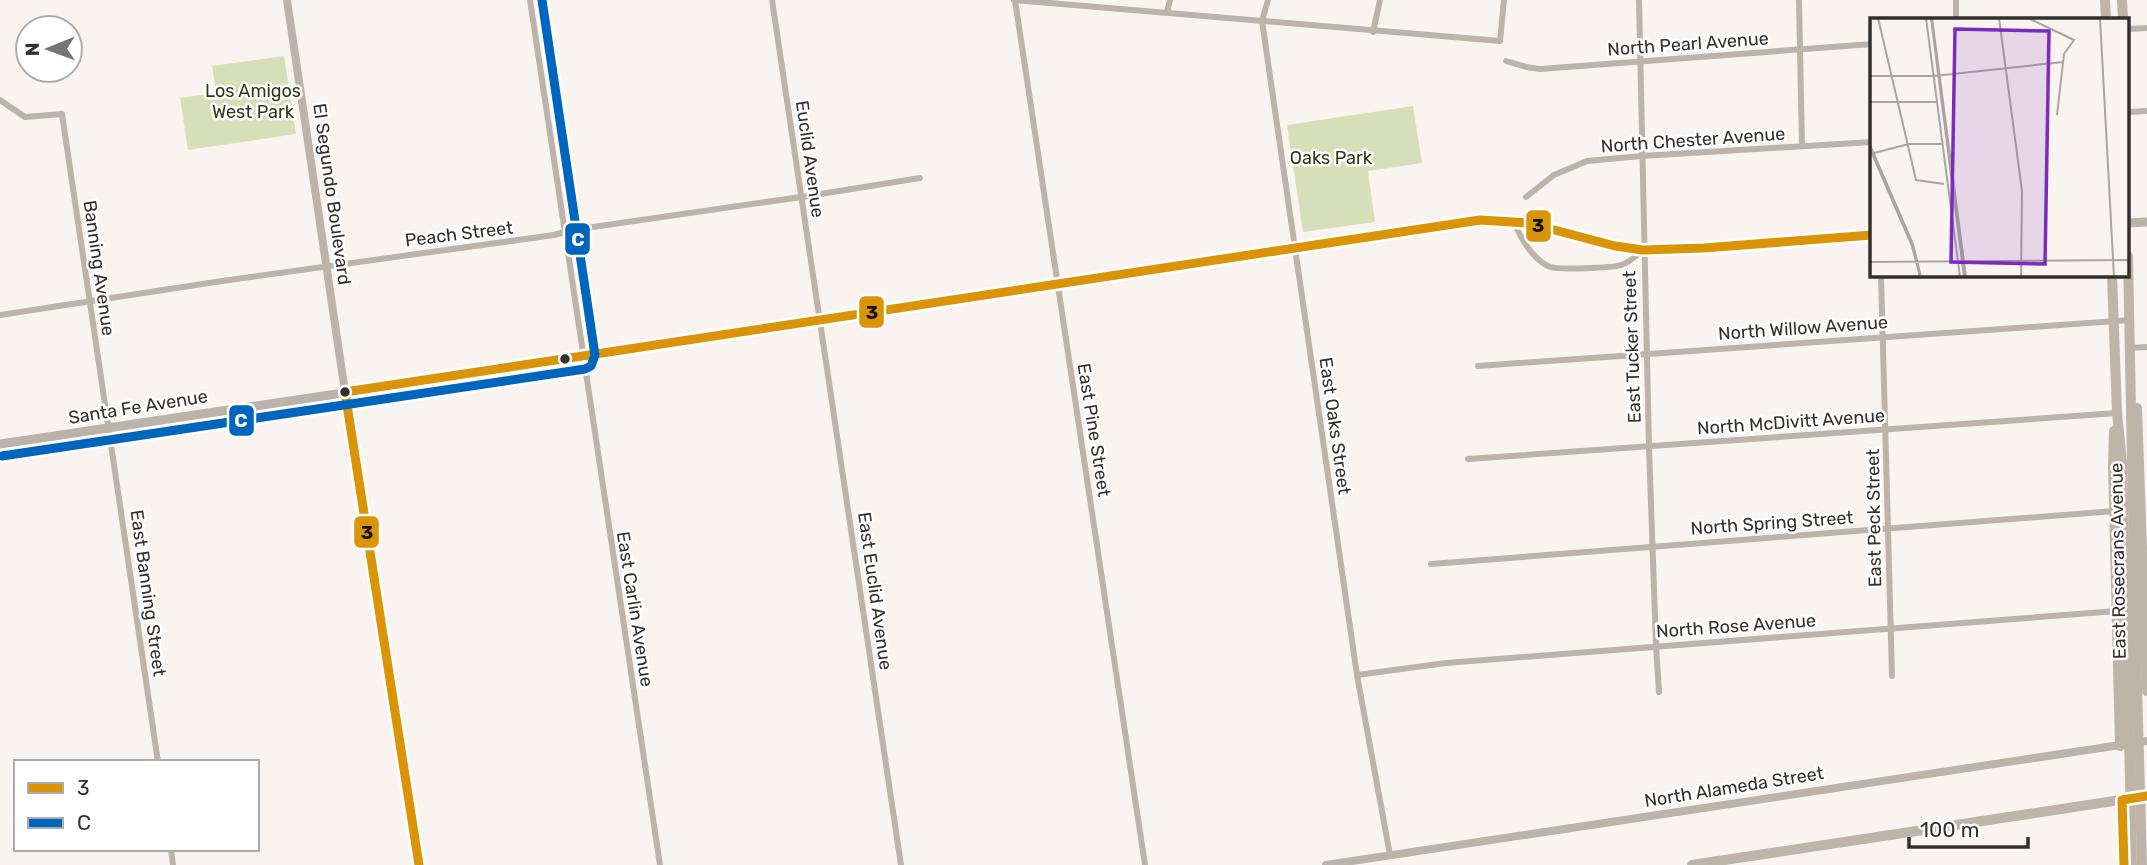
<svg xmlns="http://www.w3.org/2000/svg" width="2147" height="865" viewBox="0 0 2147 865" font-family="Rubik,sans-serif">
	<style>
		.park { fill: #d7deba }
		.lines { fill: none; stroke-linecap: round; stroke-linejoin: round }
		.minor { stroke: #bcb3ab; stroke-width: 6 }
		.tertiary { stroke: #bcb3ab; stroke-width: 8 }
		.secondary { stroke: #bbb3a9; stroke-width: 9 }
		.primary { stroke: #beb4aa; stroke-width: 10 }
		.primary-bridge { stroke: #beb4aa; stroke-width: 10 }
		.bus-1-casing { stroke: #fff; stroke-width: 14 }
		.bus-2-casing { stroke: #fff; stroke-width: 14 }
		.bus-1 { stroke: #da9407; stroke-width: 9 }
		.bus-2 { stroke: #0065bd; stroke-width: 9 }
		.bus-dot { fill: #332f2c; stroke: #fff; stroke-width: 2.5 }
		.labels { text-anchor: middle; stroke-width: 5; stroke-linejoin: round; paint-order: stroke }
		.street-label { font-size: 18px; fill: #332f2c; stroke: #fff }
		.park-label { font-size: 18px; fill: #303914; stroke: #fff }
		.inset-road { fill: none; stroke: #aaa5a2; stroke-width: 2 }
		.view { fill: #7b2cbf; fill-opacity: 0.15; stroke: #7b2cbf; stroke-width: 3.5 }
		.inset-edge { fill: none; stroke: #332f2c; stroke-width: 3.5 }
		.line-badge { stroke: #fff; stroke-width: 2.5 }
		.badge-label { font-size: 19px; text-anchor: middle; font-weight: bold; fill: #fff }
		.pale-badge-label { font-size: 19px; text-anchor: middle; font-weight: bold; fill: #111 }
	</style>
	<rect width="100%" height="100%" fill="#faf4f0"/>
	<g class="park">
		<polygon points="284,56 296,134 188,150 180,98 216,93 212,66"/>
		<polygon points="1413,106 1422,163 1368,171 1375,222 1303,232 1287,125"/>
	</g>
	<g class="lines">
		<g class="minor">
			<polyline points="530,0 660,865"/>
			<polyline points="772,0 901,865"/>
			<polyline points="1014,0 1500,41 1504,0"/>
			<polyline points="1015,0 1145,865"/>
			<polyline points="1268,0 1262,21 1357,675 1390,855"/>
			<polyline points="1639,0 1649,447 1656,646 1659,692"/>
			<polyline points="1799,0 1802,146"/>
			<polyline points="1956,0 1956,19"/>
			<polyline points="1167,12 1170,0"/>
			<polyline points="2128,29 2147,28"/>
			<polyline points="1373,32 1380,0"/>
			<polyline points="1506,61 1526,67 1540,69 1872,44"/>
			<polyline points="0,100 25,117 62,114 158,762"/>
			<polyline points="2128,112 2147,111"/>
			<polyline points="1526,197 1554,175 1587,161 1642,156 1872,142"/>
			<path d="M1513,221C1521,238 1532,259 1550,267C1559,270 1612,268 1621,265C1629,263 1637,255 1643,250"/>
			<polyline points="1881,275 1892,676"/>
			<polyline points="0,315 222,281 554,235 572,230 808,196 920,178"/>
			<polyline points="2130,348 2147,347"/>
			<polyline points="1478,366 2130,320"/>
			<polyline points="1468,459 2117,413"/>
			<polyline points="1431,564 2115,511"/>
			<polyline points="1357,675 1446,663 2117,611"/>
			<polyline points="171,849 173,865"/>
		</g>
		<g class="tertiary">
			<polyline points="287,0 345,392 419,865"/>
			<polyline points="1326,865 2147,741"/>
		</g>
		<g class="secondary">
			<polyline points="2128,223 2147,222"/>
			<polyline points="0,444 820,322 1480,220 1496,220 1528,223 1615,246 1643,250 1704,248 1872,235"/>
		</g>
		<g class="primary">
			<polyline points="2105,0 2106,19"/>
			<polyline points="2122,0 2123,19"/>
			<polyline points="2128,256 2135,611"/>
			<polyline points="2112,275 2117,413 2122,462 2126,612"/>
			<polyline points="2137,408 2147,691"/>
			<polyline points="2114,431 2113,465 2120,746"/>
			<polyline points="2122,800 2124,865"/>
			<polyline points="1692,865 2147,796"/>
		</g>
		<g class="primary-bridge">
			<polyline points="2135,611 2142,865"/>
			<polyline points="2126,612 2132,865"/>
		</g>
		<defs>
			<g id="bus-1">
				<polyline points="419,865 345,392 1480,220 1528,223 1615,246 1643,250 1704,248 1872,235"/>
				<polyline points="2124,865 2122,800 2147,796"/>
			</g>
			<polyline id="bus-2" points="2,456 585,369 591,366 595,355 542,0"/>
		</defs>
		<use href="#bus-1" class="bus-1-casing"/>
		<use href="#bus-2" class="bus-2-casing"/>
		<use href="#bus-1" class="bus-1"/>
		<use href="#bus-2" class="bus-2"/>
	</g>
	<g class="bus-dot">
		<circle cx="565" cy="359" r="6"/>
		<circle cx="345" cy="392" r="6"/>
	</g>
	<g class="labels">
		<g class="street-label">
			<text transform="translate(1688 44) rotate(-4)" y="6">North Pearl Avenue</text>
			<text transform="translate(1693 140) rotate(-4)" y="6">North Chester Avenue</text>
			<text transform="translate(810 159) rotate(82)" y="6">Euclid Avenue</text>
			<text transform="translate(332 194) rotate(82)" y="6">El Segundo Boulevard</text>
			<text transform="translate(459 234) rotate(-7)" y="6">Peach Street</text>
			<text transform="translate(99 268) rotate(82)" y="6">Banning Avenue</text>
			<text transform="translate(1803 328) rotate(-4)" y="6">North Willow Avenue</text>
			<text transform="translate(1632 347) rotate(-92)" y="6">East Tucker Street</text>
			<text transform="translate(138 407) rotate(-9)" y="6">Santa Fe Avenue</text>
			<text transform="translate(1791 422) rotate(-4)" y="6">North McDivitt Avenue</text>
			<text transform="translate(1335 426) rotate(82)" y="6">East Oaks Street</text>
			<text transform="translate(1094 430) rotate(81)" y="6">East Pine Street</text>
			<text transform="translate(1874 518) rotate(-91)" y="6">East Peck Street</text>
			<text transform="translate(1772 523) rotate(-4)" y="6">North Spring Street</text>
			<text transform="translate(2118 561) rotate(-91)" y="6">East Rosecrans Avenue</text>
			<text transform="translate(875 591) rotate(82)" y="6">East Euclid Avenue</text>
			<text transform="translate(148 593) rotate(82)" y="6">East Banning Street</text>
			<text transform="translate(635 609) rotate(81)" y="6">East Carlin Avenue</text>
			<text transform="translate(1736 626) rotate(-4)" y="6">North Rose Avenue</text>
			<text transform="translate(1734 787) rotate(-9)" y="6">North Alameda Street</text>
		</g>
		<g class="park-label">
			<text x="253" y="97">Los Amigos<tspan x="253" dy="21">West Park</tspan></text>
			<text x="1331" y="164">Oaks Park</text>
		</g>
	</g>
	<g transform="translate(1870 18)">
		<rect width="259" height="259" fill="#faf4f0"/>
		<path class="inset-road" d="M8,0L46,162L74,166M56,0L90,259M61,0L94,259M62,0L96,259M129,0L152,173L151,259M158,0L204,22L194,36L187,97M230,0L244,259M0,58H64M64,58L193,44M0,84H67M0,127L43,226L51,259M0,131L42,228L50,259M0,136L39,126H72M259,178V210M0,244L259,242"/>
		<path class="view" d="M85,11L179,13L175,246L81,244Z"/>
		<rect width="259" height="259" class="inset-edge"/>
	</g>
	<g class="line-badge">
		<rect x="1525" y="209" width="27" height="34" rx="7" fill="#da9407"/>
		<rect x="564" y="222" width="27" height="34" rx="7" fill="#0065bd"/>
		<rect x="858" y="295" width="27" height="34" rx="7" fill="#da9407"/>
		<rect x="228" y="404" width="27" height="33" rx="7" fill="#0065bd"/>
		<rect x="353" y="515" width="27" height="34" rx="7" fill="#da9407"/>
	</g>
	<g class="badge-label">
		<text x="578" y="246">C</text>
		<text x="241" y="427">C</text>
	</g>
	<g class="pale-badge-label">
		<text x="1538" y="232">3</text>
		<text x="872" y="319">3</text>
		<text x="367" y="539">3</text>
	</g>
	<rect x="14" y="760" width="245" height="91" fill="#ffffff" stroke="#adacab" stroke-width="2"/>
	<rect x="28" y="783" width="35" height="10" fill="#da9407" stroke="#adacab" stroke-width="2"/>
	<text x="77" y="795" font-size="21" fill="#332f2c">3</text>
	<rect x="28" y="818" width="35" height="10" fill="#0065bd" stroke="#adacab" stroke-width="2"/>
	<text x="77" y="830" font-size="21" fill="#332f2c">C</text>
	<g transform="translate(49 49) rotate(269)"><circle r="33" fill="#ffffff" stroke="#adacab" stroke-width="2"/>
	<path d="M0-5L12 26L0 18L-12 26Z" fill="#797471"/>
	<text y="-10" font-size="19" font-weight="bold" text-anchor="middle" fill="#332f2c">N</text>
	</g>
	<path d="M1909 837v10h119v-10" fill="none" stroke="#332f2c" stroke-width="3.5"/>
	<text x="1920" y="837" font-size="21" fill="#332f2c" stroke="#ffffff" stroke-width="5" paint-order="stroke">100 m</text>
</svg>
